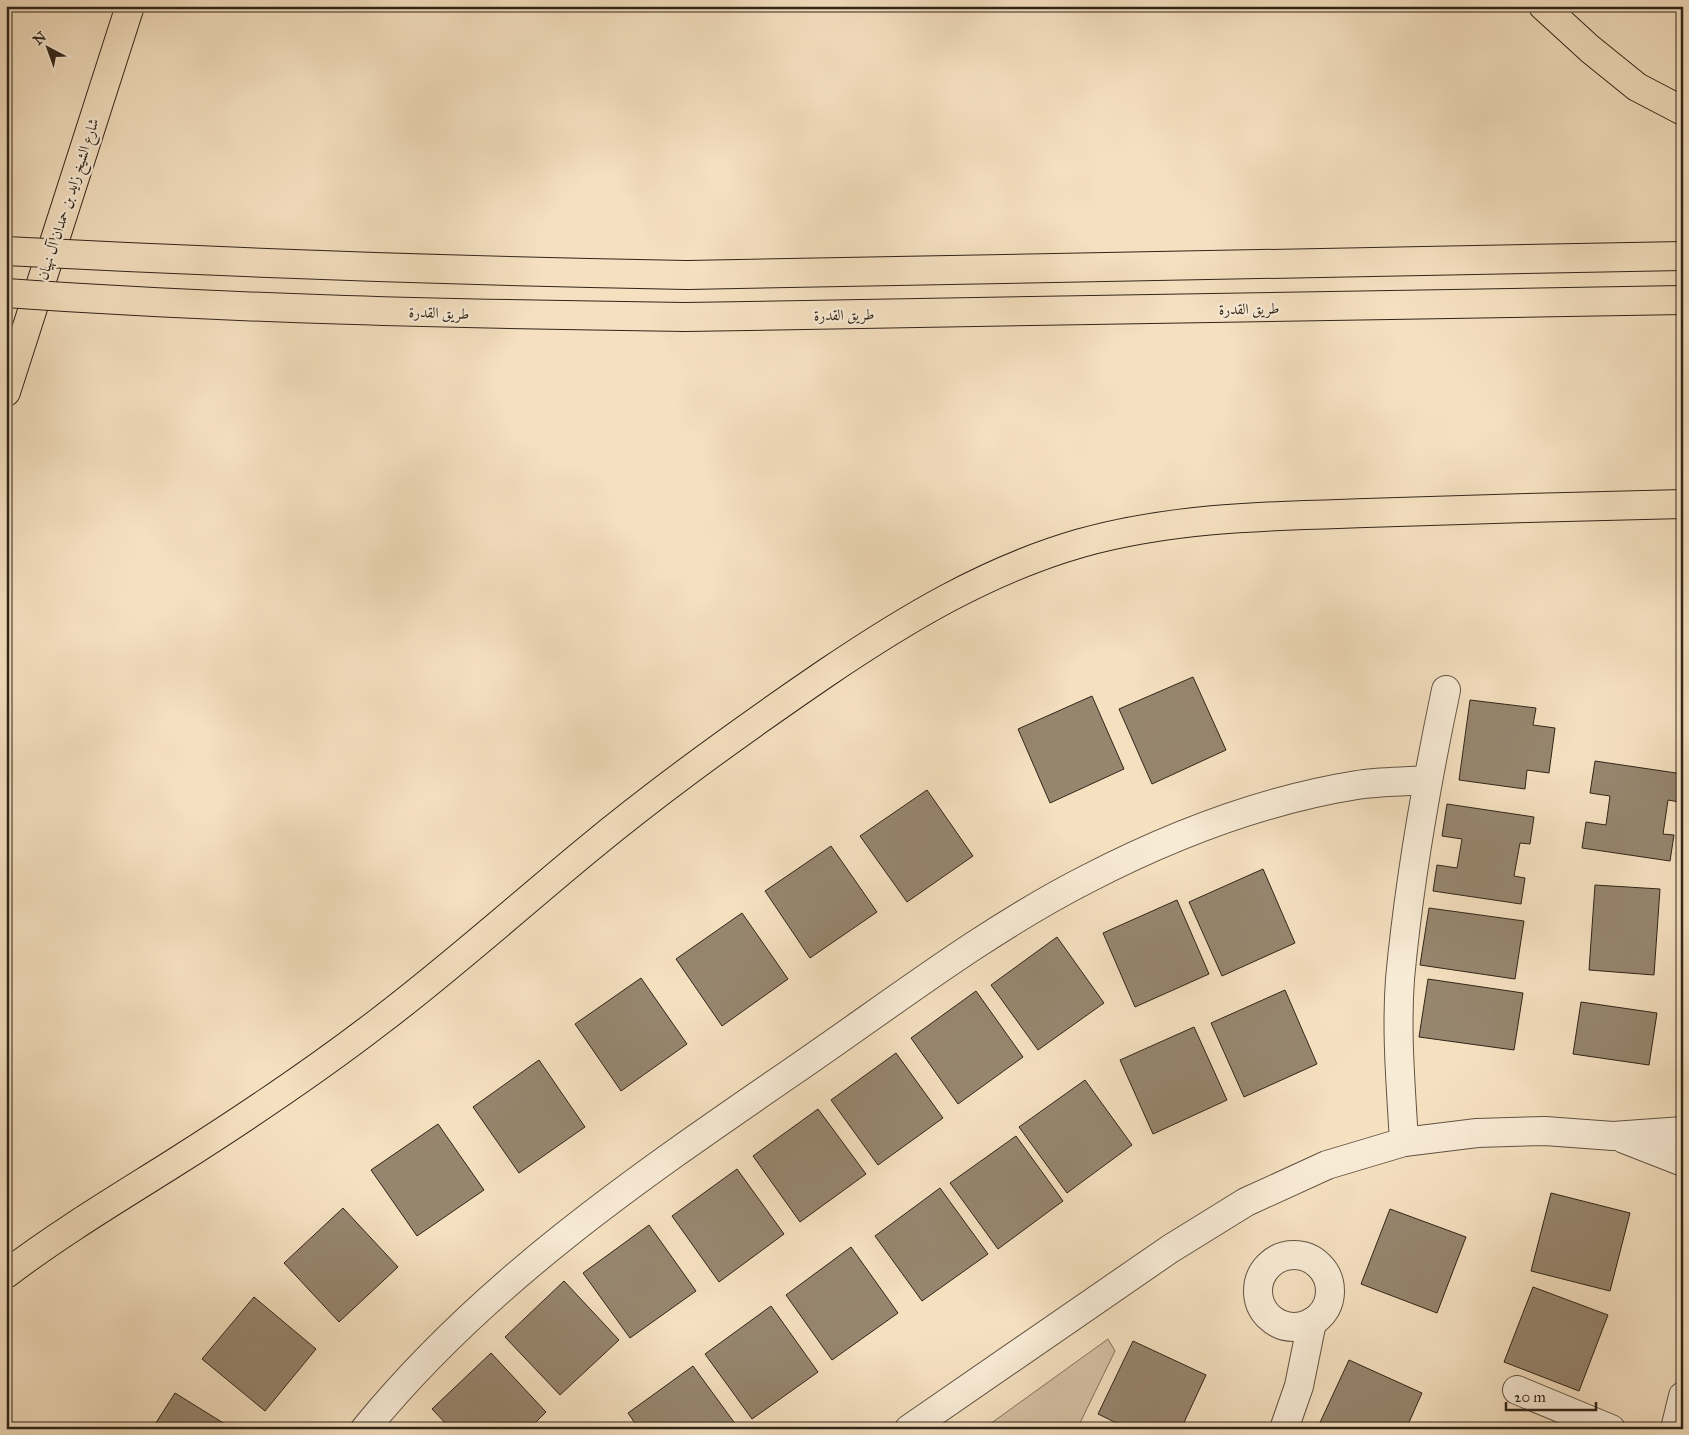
<svg xmlns="http://www.w3.org/2000/svg" width="1689" height="1435" viewBox="0 0 1689 1435" font-family="'IM FELL Great Primer',Amiri,serif">
	<style>
		.green { fill: #d4c0a3; stroke: #82725e }
		.building { fill: #97866f; stroke: #312518 }
		.lines { fill: none; stroke-linecap: round; stroke-linejoin: round }
		.minor-casing { stroke: #625442; stroke-width: 30 }
		.major-casing { stroke: #312518; stroke-width: 30 }
		.minor { stroke: #f8ebd6; stroke-width: 28 }
		.major { stroke: #f5e0c0; stroke-width: 28 }
		.major-bridge-casing { stroke: #312518; stroke-width: 30; stroke-linecap: butt }
		.major-bridge { stroke: #f5e0c0; stroke-width: 28 }
		.labels { text-anchor: middle; stroke-width: 4.5; stroke-linejoin: round; paint-order: stroke }
		.street-label { font-size: 15px; fill: #312518; stroke: #f8ebd6 }
	</style>
	<rect width="100%" height="100%" fill="#f5e0c0"/>
	<filter id="stains"><feTurbulence type="fractalNoise" baseFrequency=".004" numOctaves="4"/><feColorMatrix values="0 0 0 0 .2 0 0 0 0 .09 0 0 0 0 .02 0 0 0 .5 -.17"/></filter>
	<radialGradient id="worn" r=".72"><stop offset=".6" stop-color="#630" stop-opacity="0"/><stop offset="1" stop-color="#630" stop-opacity=".3"/></radialGradient>
	<polygon class="green" points="1108,1339 1115,1351 1077,1429 983,1429"/>
	<g class="building">
		<polygon points="1193,677 1226,750 1152,784 1119,709"/>
		<polygon points="1092,696 1124,769 1050,803 1018,729"/>
		<polygon points="1470,700 1536,708 1533,725 1555,728 1549,773 1527,770 1525,789 1459,780"/>
		<polygon points="1595,761 1683,774 1679,802 1668,800 1663,834 1674,835 1670,861 1582,848 1586,822 1606,825 1610,796 1590,793"/>
		<polygon points="927,790 973,856 907,902 860,836"/>
		<polygon points="1447,804 1534,817 1530,844 1520,843 1514,876 1525,878 1521,904 1433,891 1437,865 1457,868 1462,839 1442,836"/>
		<polygon points="831,846 877,912 810,958 765,891"/>
		<polygon points="1263,869 1295,943 1222,976 1189,902"/>
		<polygon points="1595,885 1660,889 1654,975 1589,970"/>
		<polygon points="1177,900 1209,974 1135,1007 1103,933"/>
		<polygon points="1429,908 1524,921 1515,979 1420,965"/>
		<polygon points="742,913 788,979 722,1026 676,959"/>
		<polygon points="1057,937 1104,1003 1038,1050 991,985"/>
		<polygon points="641,978 687,1044 621,1091 575,1024"/>
		<polygon points="1428,979 1523,993 1514,1050 1419,1037"/>
		<polygon points="1285,990 1317,1064 1244,1097 1211,1023"/>
		<polygon points="976,991 1023,1057 958,1104 911,1038"/>
		<polygon points="1581,1002 1657,1013 1649,1065 1573,1054"/>
		<polygon points="1194,1027 1227,1100 1153,1134 1120,1060"/>
		<polygon points="896,1053 943,1118 878,1165 831,1100"/>
		<polygon points="539,1060 585,1127 519,1173 473,1107"/>
		<polygon points="1085,1080 1132,1145 1067,1193 1019,1127"/>
		<polygon points="818,1109 866,1174 800,1222 753,1156"/>
		<polygon points="438,1124 484,1190 417,1236 371,1170"/>
		<polygon points="1016,1136 1063,1201 998,1249 950,1183"/>
		<polygon points="737,1169 784,1234 719,1282 672,1216"/>
		<polygon points="940,1188 988,1254 922,1301 875,1236"/>
		<polygon points="1551,1193 1630,1213 1610,1291 1531,1271"/>
		<polygon points="343,1208 398,1267 339,1322 284,1263"/>
		<polygon points="1390,1209 1466,1237 1437,1313 1361,1284"/>
		<polygon points="649,1225 696,1291 630,1338 583,1273"/>
		<polygon points="851,1247 898,1313 832,1360 786,1295"/>
		<polygon points="564,1281 619,1340 560,1395 505,1337"/>
		<polygon points="1533,1287 1608,1315 1579,1391 1504,1362"/>
		<polygon points="254,1297 316,1349 265,1411 202,1359"/>
		<polygon points="771,1306 818,1372 752,1419 705,1354"/>
		<polygon points="1133,1341 1206,1375 1181,1429 1129,1429 1098,1414"/>
		<polygon points="491,1353 546,1412 529,1429 451,1429 432,1409"/>
		<polygon points="1349,1360 1422,1393 1406,1429 1317,1429"/>
		<polygon points="693,1366 739,1429 639,1429 628,1413"/>
		<polygon points="175,1393 233,1429 152,1429"/>
	</g>
	<g class="lines">
		<defs>
			<g id="minor">
				<polyline points="1624,1139 1683,1162"/>
				<path d="M1404,1142C1401,1088 1396,1033 1400,979C1409,882 1426,785 1446,690"/>
				<circle cx="1294" cy="1291" r="36"/>
				<polyline points="1517,1390 1611,1429"/>
				<path d="M365,1429C483,1284 636,1179 789,1074C886,1008 983,932 1087,879C1172,835 1263,800 1357,785C1380,781 1404,782 1427,780"/>
				<polyline points="909,1429 1170,1249 1246,1202 1327,1165 1404,1142 1477,1133 1545,1131 1613,1136 1683,1131"/>
				<polyline points="1284,1429 1299,1386 1312,1322"/>
				<polyline points="1675,1429 1683,1396"/>
			</g>
			<g id="major">
				<polyline points="1543,6 1590,49 1637,87 1683,111"/>
				<polyline points="687,275 1683,256"/>
				<polyline points="685,317 1683,300"/>
				<polyline points="6,392 130,6"/>
				<path d="M6,1274C60,1233 117,1199 174,1163C245,1118 314,1072 380,1021C451,967 518,907 587,850C663,787 744,729 826,673C906,619 987,570 1081,543C1174,517 1270,516 1366,513C1472,509 1577,507 1683,504"/>
			</g>
		</defs>
		<use href="#minor" class="minor-casing"/>
		<use href="#major" class="major-casing"/>
		<use href="#minor" class="minor"/>
		<use href="#major" class="major"/>
		<defs>
			<g id="major-bridge">
				<path d="M6,251C233,263 460,271 687,275"/>
				<path d="M6,293C232,309 459,314 685,317"/>
			</g>
		</defs>
		<use href="#major-bridge" class="major-bridge-casing"/>
		<use href="#major-bridge" class="major-bridge"/>
	</g>
	<g class="labels">
		<g class="street-label">
			<text transform="translate(68 199) rotate(-72)" y="5">شارع الشيخ زايد بن حمدان آل نهيان</text>
			<text transform="translate(1249 309) rotate(-1)" y="5">طريق القدرة</text>
			<text transform="translate(439 313) rotate(2)" y="5">طريق القدرة</text>
			<text transform="translate(844 315) rotate(-1)" y="5">طريق القدرة</text>
		</g>
	</g>
	<rect width="1689" height="1435" fill="none" stroke="#f5e0c0" stroke-width="25"/>
	<rect x="8" y="8" width="1674" height="1420" fill="none" stroke="#312518" stroke-width="2.5"/>
	<rect x="12" y="12" width="1664" height="1410" fill="none" stroke="#312518"/>
	<g transform="translate(48 48) rotate(319)" stroke="#f8ebd6" stroke-width="4" paint-order="stroke">
	<path d="M0-4L9 19L0 12L-9 19Z" fill="#312518"/>
	<text y="-8" font-size="14" font-weight="bold" text-anchor="middle" fill="#312518">N</text>
	</g>
	<path d="M1506 1402v8h90v-8" fill="none" stroke="#312518" stroke-width="2.5"/>
	<text x="1514" y="1402" font-size="15" fill="#312518" stroke="#f8ebd6" stroke-width="4" paint-order="stroke">20 m</text>
	<rect width="100%" height="100%" filter="url(#stains)"/>
	<rect width="100%" height="100%" fill="url(#worn)"/>
</svg>
